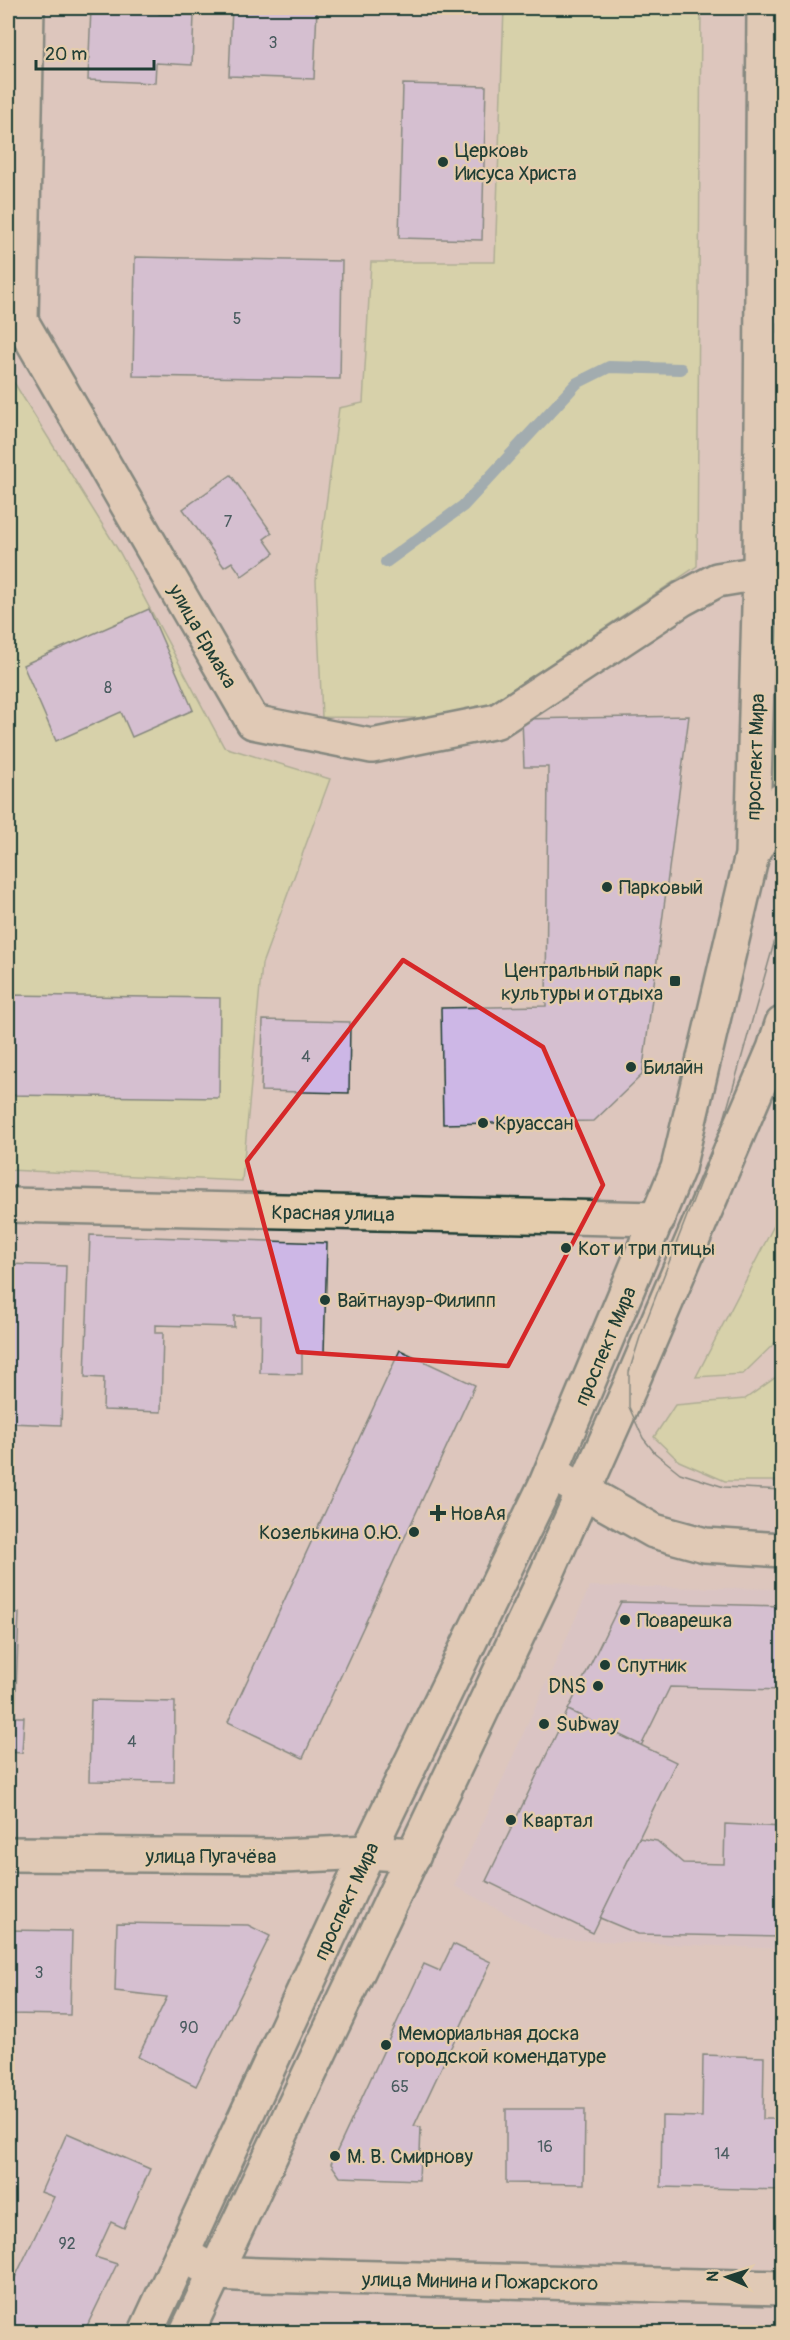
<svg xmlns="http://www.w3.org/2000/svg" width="790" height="2340" viewBox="0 0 790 2340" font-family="Pangolin,sans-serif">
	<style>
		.built { fill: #d8c2c9 }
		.green { fill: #d0de92; stroke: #788e63; stroke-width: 1.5 }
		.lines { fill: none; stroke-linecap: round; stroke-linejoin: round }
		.stream { stroke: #5c8c9e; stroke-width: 12 }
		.building { fill: #cdb7e6; stroke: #1f3d34; stroke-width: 1.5 }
		.minor-casing { stroke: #1f3d34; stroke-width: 38 }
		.major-casing { stroke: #1f3d34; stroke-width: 38 }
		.minor { stroke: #e4ccac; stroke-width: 33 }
		.major { stroke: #e4ccac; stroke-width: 33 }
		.tram { stroke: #1f3d34; stroke-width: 1.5 }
		.marked { fill: none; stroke: #d62828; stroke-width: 4.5; stroke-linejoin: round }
		.poi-dot { fill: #1f3d34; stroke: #e4ccac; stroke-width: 2 }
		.labels { text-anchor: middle; stroke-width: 4.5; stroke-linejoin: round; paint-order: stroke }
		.number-label { font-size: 16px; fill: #4a5c60 }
		.poi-label { font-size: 20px; fill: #1f3d34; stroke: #e4ccac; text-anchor: start }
		.street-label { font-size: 20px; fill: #1f3d34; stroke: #e4ccac }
	</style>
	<rect width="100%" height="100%" fill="#ddc6bd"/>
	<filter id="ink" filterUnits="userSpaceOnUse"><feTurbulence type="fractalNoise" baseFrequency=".0167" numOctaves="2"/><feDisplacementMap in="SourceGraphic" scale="12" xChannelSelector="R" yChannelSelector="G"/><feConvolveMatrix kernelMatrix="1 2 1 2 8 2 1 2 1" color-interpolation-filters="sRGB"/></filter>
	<g filter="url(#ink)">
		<polygon class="built" points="590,1586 782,1589 782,1949 553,1939 454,1886"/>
		<g class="green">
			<polygon points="504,8 701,8 697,566 475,714 414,718 322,717 316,580 339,408 363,403 371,262 495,262"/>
			<polygon points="782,276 782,488 771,488"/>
			<polygon points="8,373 120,553 224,747 330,779 262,964 242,1181 8,1170"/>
			<polygon points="770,588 782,588 782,780 770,791"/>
			<polygon points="782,1210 782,1336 743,1374 696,1377"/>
			<polygon points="782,1373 782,1481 725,1481 679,1461 654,1437 675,1405 745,1399"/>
		</g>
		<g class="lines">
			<polyline class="stream" points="386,562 463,506 577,383 609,367 681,369"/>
		</g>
		<g class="building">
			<polygon points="91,8 159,8 159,14 194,15 192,65 156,63 155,83 88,80"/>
			<polygon points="214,8 317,8 314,79 229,76 232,8"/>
			<polygon points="403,84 486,86 482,240 399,238"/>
			<polygon points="135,257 342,261 340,379 133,376"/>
			<polygon points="231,475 272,533 264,539 274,553 242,576 232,562 224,567 183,509"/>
			<polygon points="149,609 193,710 132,737 121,712 56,741 23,665"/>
			<polygon points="689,716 642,1075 594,1121 443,1124 441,1008 546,1006 548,767 524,767 522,719"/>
			<polygon points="8,995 220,998 219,1098 8,1095"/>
			<polygon points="263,1020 350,1022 349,1093 261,1091"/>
			<polygon points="90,1235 327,1243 324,1353 302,1352 302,1374 260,1373 261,1316 234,1316 234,1327 155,1325 155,1333 163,1333 161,1412 103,1410 104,1378 85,1377"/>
			<polygon points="8,1264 66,1266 61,1425 8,1423"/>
			<polygon points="400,1350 475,1385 303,1758 228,1722"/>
			<polygon points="621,1602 782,1606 782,1690 670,1687 641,1746 568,1710"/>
			<polygon points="8,1612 19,1613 15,1717 24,1717 22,1753 8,1752"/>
			<polygon points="91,1700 175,1702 174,1782 89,1781"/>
			<polygon points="568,1710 676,1762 593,1933 486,1881"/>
			<polygon points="725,1824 782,1827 782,1937 638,1934 600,1918 639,1838 657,1841 683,1863 724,1864"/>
			<polygon points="117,1923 248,1925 270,1936 196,2086 138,2057 167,1997 115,1991"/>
			<polygon points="8,1930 72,1931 70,2015 8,2014"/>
			<polygon points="453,1944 491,1962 414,2126 421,2127 419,2180 340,2177 331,2164 424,1964 440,1971"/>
			<polygon points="703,2055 764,2057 763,2119 782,2119 782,2190 661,2187 662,2116 702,2117"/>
			<polygon points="506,2109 585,2109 584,2184 506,2183"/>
			<polygon points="67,2133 150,2169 124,2228 111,2222 95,2257 117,2264 84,2332 8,2332 8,2292 54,2197 41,2192"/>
		</g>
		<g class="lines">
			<defs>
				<g id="minor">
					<polyline points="27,8 21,321 253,722 372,746 497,721 682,599 717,580 760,573 782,581"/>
					<polyline points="8,1205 658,1219"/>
					<polyline points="551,1473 654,1531 705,1545 782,1550"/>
					<polyline points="8,1854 282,1856 368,1852 414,1855"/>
					<polyline points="182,2254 216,2273 259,2275 782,2288"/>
				</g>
				<g id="major">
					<polyline points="754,851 782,800"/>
					<polyline points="146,2332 368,1852 545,1486 678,1168 752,855 760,573 764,8"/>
					<polyline points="187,2332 547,1573 629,1389 774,1049 782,1024"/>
				</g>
			</defs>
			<use href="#minor" class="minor-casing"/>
			<use href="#major" class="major-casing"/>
			<use href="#minor" class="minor"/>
			<use href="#major" class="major"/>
			<polyline class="tram" points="782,915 723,1123 640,1337 629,1372 629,1407 643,1438 655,1453 680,1473 724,1487 782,1490"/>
		</g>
	</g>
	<path d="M0 0H790V2340H0ZM403,960L543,1047L603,1185L508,1366L298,1352L247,1161Z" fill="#ddc6bd" fill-opacity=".55" fill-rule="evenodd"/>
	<path class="marked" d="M403,960L543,1047L603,1185L508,1366L298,1352L247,1161Z"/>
	<g class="poi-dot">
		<circle cx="443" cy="162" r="6"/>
		<circle cx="607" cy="887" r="6"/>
		<rect x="669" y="975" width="12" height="12" rx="3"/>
		<circle cx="631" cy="1067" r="6"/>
		<circle cx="483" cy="1123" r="6"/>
		<circle cx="566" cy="1248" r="6"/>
		<circle cx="325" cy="1300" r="6"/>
		<path d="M435 1504h6v6h6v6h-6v6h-6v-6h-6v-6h6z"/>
		<circle cx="414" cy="1532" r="6"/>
		<circle cx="625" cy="1620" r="6"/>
		<circle cx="605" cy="1665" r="6"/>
		<circle cx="598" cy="1686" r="6"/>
		<circle cx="544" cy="1724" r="6"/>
		<circle cx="511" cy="1820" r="6"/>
		<circle cx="386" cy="2045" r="6"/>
		<circle cx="335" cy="2156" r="6"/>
	</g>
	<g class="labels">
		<g class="number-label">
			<text x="273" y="48">3</text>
			<text x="237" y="324">5</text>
			<text x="228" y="527">7</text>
			<text x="108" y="693">8</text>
			<text x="306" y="1062">4</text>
			<text x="132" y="1747">4</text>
			<text x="39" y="1978">3</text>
			<text x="189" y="2033">90</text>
			<text x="400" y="2092">65</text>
			<text x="545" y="2152">16</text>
			<text x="722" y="2159">14</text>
			<text x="67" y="2249">92</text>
		</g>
		<g class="poi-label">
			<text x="455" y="157">Церковь<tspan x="455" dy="23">Иисуса Христа</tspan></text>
			<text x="619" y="894">Парковый</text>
			<text x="663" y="977" text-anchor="end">Центральный парк<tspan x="663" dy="23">культуры и отдыха</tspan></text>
			<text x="643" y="1074">Билайн</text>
			<text x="495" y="1130">Круассан</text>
			<text x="578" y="1255">Кот и три птицы</text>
			<text x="337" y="1307">Вайтнауэр-Филипп</text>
			<text x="450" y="1520">НовАя</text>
			<text x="402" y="1539" text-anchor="end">Козелькина О.Ю.</text>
			<text x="637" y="1627">Поварешка</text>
			<text x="617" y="1672">Спутник</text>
			<text x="586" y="1693" text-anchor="end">DNS</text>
			<text x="556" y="1731">Subway</text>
			<text x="523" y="1827">Квартал</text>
			<text x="398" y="2040">Мемориальная доска<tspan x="398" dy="23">городской комендатуре</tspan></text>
			<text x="347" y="2163">М. В. Смирнову</text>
		</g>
		<g class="street-label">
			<text transform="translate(203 636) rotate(60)" y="7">улица Ермака</text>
			<text transform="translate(755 757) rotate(-88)" y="7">проспект Мира</text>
			<text transform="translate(333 1213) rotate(1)" y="7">Красная улица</text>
			<text transform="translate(605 1346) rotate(-67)" y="7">проспект Мира</text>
			<text x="211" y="1863">улица Пугачёва</text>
			<text transform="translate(346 1901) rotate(-65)" y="7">проспект Мира</text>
			<text transform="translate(480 2281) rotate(1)" y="7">улица Минина и Пожарского</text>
		</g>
	</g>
	<rect width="790" height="2340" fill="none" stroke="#e4ccac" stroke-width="30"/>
	<rect x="15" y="15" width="760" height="2310" fill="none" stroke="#1f3d34" stroke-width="2" filter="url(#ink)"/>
	<g transform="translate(727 2277) rotate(273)" stroke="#e4ccac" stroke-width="4.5" paint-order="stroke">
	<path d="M0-4.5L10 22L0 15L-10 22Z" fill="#1f3d34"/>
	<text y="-9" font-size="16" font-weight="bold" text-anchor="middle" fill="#1f3d34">N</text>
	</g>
	<path d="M36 60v9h118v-9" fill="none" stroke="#1f3d34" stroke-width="3"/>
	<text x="45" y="60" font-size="18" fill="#1f3d34" stroke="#e4ccac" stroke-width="4.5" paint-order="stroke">20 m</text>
</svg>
